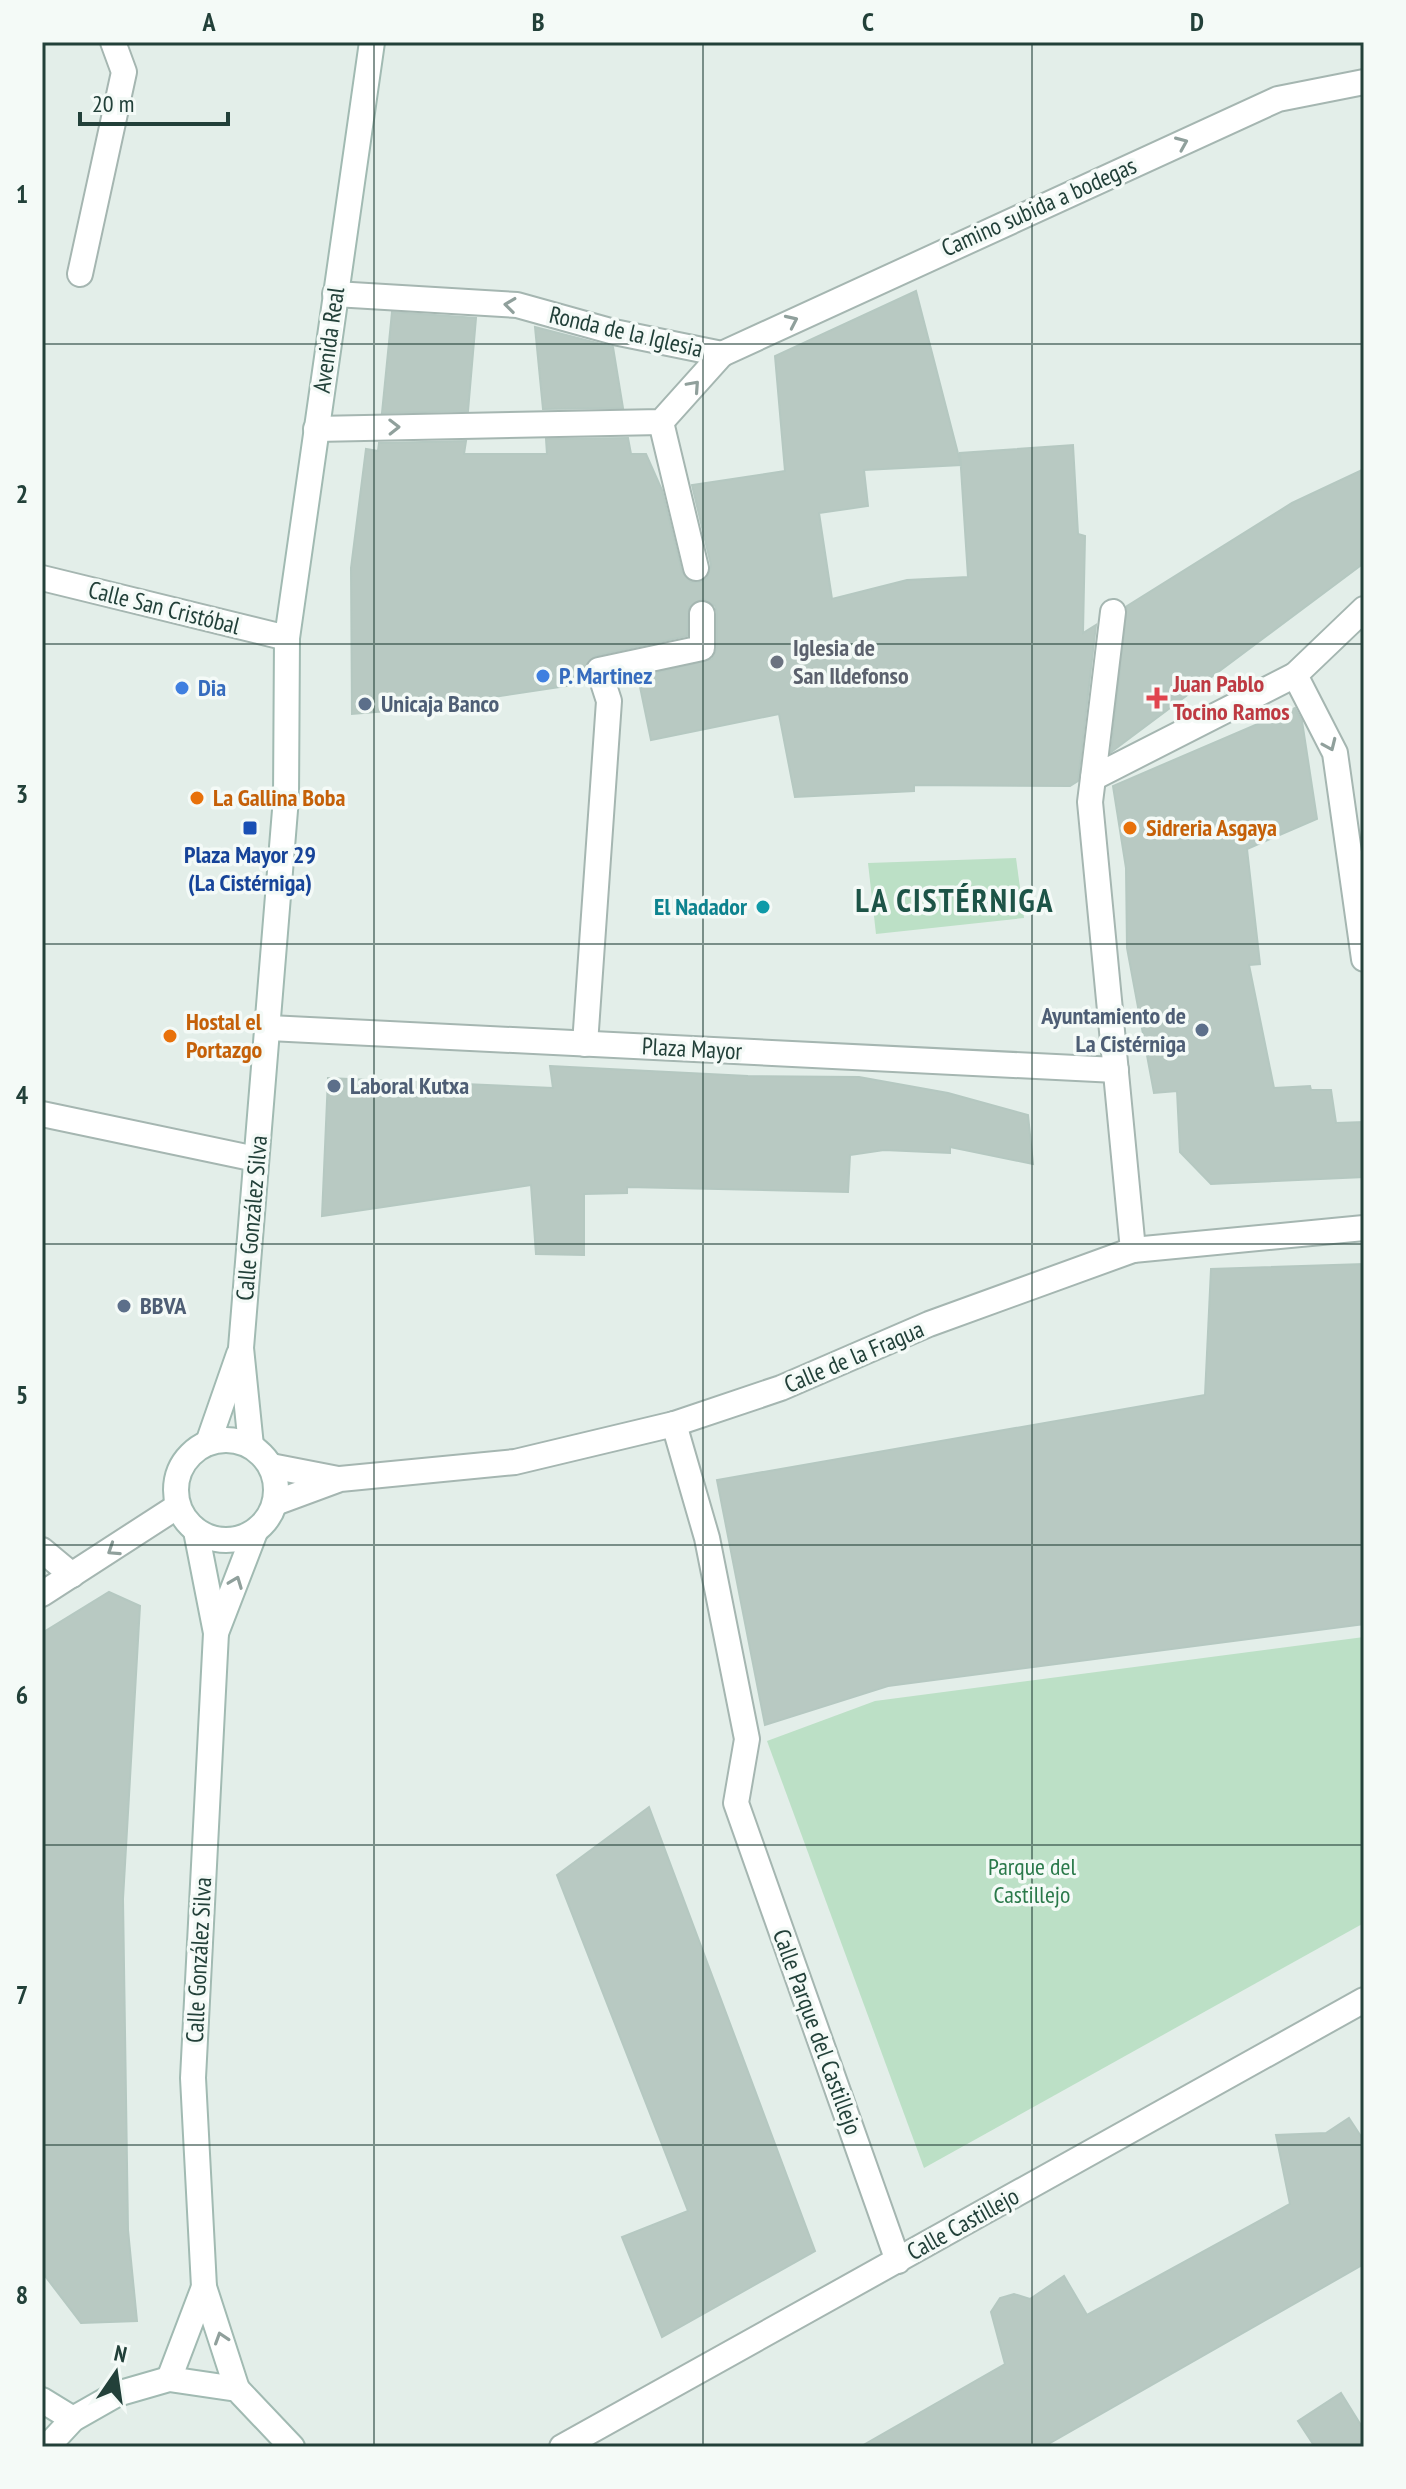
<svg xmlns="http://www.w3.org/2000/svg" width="1406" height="2489" viewBox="0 0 1406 2489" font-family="'PT Sans Narrow',sans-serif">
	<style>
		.green { fill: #bce0c6 }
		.building { fill: #b8c9c2; stroke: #b5c8c1; stroke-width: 2 }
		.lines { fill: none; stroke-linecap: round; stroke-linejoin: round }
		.street-casing { stroke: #a5b6b1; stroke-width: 28 }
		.secondary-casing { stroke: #a1bab2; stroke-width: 28 }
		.street { stroke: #fff; stroke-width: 24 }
		.secondary { stroke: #fff; stroke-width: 24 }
		.oneway { stroke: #90a09c }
		.grid { fill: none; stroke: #224039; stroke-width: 2; stroke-opacity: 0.55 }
		.worship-dot { fill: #6b7280; stroke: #f4faf7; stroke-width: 3 }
		.shop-dot { fill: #3f7fe0; stroke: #f4faf7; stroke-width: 3 }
		.health-dot { fill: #e0444e; stroke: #f4faf7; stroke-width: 3 }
		.service-dot { fill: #5c6f8a; stroke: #f4faf7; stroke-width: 3 }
		.food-dot { fill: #e8710a; stroke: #f4faf7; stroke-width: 3 }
		.transit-dot { fill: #1a4fb4; stroke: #f4faf7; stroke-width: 3 }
		.culture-dot { fill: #0f9aa8; stroke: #f4faf7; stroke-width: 3 }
		.labels { text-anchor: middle; stroke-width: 7; stroke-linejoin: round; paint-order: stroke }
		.street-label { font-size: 24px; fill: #224039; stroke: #f4faf7 }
		.worship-label { font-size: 24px; font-weight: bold; fill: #5b616d; stroke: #f4faf7; text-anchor: start }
		.shop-label { font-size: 24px; font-weight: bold; fill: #366cbe; stroke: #f4faf7; text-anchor: start }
		.health-label { font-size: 24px; font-weight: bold; fill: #be3a42; stroke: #f4faf7; text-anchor: start }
		.service-label { font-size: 24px; font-weight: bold; fill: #4e5e75; stroke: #f4faf7; text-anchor: start }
		.food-label { font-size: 24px; font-weight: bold; fill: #c56008; stroke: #f4faf7; text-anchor: start }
		.transit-label { font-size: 24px; font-weight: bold; fill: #164399; stroke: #f4faf7 }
		.culture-label { font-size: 24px; font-weight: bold; fill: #0d838f; stroke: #f4faf7; text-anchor: end }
		.park-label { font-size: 24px; fill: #2a794a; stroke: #f4faf7 }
		.district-label { font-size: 32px; font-weight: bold; letter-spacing: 2px; fill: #1d5447; stroke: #f4faf7 }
		.neatline { fill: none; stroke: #224039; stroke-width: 3 }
		.grid-label { font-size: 26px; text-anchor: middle; font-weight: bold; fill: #224039 }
	</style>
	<rect width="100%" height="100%" fill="#e3eee9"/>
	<g class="green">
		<polygon points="1016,858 1024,918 876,934 868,863"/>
		<polygon points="1364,1637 1364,1923 924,2168 767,1741 875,1701"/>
	</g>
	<g class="building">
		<polygon points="916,291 961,465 864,470 868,506 819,513 832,599 907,580 968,577 960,453 1073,445 1078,534 1085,536 1083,633 1096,625 1078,781 1070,786 914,785 914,791 795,797 779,714 651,740 638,677 712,659 717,648 717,613 715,606 703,599 689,607 687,636 595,656 585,666 587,683 413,709 352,714 351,568 366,449 378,451 379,443 466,441 464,454 547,454 546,439 628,438 631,454 646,454 662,490 682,572 691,582 700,582 707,578 711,565 692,485 785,471 775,356"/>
		<polygon points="392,312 476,318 468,411 382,413"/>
		<polygon points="535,327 613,347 623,408 543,409"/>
		<polygon points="1364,469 1364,563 1111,752 1127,606 1292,503"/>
		<polygon points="1295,708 1302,721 1317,819 1247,849 1260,964 1249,965 1274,1088 1310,1086 1311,1090 1331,1090 1336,1123 1364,1122 1364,1177 1211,1184 1180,1152 1177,1091 1154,1093 1127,948 1126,868 1113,786"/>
		<polygon points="550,1066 748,1076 859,1077 948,1093 1028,1115 1033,1164 950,1147 950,1153 884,1150 850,1155 848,1192 627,1187 627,1193 584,1194 584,1255 536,1254 531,1185 322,1216 328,1078 553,1088"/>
		<polygon points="1364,1264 1364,1624 888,1686 765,1725 717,1480 1205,1395 1211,1269"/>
		<polygon points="109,1592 140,1606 123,1899 128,2230 137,2321 81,2323 42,2272 42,1633"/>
		<polygon points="649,1807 815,2251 662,2337 622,2237 688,2211 557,1875"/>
		<polygon points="1349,2118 1364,2141 1364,2264 1043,2447 860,2447 1005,2364 991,2312 1000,2298 1014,2294 1030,2299 1064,2276 1087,2315 1290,2204 1276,2135 1326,2133"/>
		<polygon points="1341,2393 1364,2430 1364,2447 1315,2447 1298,2421"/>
	</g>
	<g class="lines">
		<defs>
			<g id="street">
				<polyline points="80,274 124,72 113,42"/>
				<polyline points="722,354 1278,99 1364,82"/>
				<polyline points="661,422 696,568"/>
				<polyline points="316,429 661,422 722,354 614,332 517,305 335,294"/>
				<polyline points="42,578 287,638"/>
				<polyline points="1113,612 1093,778 1295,675 1364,609"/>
				<polyline points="1295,675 1335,753 1364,959"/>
				<polyline points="1093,778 1090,802 1133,1250"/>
				<polyline points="269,1028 1116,1070"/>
				<polyline points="585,1044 609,701 599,670 702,648 702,614"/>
				<polyline points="42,1114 256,1159"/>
				<polyline points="674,1424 707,1538 747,1739 736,1803 898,2261"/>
				<polyline points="271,1466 338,1479"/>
				<polyline points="275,1503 340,1479 515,1462 674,1424 781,1388 929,1324 1133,1250 1364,1228"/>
				<polyline points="42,1550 72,1575"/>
				<polyline points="42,1594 178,1506"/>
				<polyline points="562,2447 1364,2000"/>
			</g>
			<g id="secondary">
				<circle cx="226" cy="1490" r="50"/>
				<polyline points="208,1443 239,1354"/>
				<polyline points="251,1446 241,1348 286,798 287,638 372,42"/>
				<polyline points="196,1531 216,1633 193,2078 204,2287 237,2389"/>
				<polyline points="216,1633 255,1532"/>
				<polyline points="169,2379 204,2287"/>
				<polyline points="42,2400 73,2419"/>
				<polyline points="47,2447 73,2419 117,2394 169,2379 237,2389 292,2447"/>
			</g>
		</defs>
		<use href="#street" class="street-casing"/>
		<use href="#secondary" class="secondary-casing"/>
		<use href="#street" class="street"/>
		<use href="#secondary" class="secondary"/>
	</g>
	<defs><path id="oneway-chevron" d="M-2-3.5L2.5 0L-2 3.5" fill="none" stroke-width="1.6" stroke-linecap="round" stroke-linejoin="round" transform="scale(2)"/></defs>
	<g class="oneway">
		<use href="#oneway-chevron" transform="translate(1182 143) rotate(-23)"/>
		<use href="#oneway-chevron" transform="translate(510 305) rotate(-173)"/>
		<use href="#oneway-chevron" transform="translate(792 321) rotate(-25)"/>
		<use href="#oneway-chevron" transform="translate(694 386) rotate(-48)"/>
		<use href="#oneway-chevron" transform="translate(394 427) rotate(-1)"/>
		<use href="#oneway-chevron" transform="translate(1330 745) rotate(66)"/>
		<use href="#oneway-chevron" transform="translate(113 1550) rotate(147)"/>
		<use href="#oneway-chevron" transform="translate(236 1582) rotate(-69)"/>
		<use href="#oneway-chevron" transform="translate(221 2338) rotate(-108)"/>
	</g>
	<path class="grid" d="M374,42V2447M703,42V2447M1032,42V2447M42,344H1364M42,644H1364M42,944H1364M42,1244H1364M42,1545H1364M42,1845H1364M42,2145H1364"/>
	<circle class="worship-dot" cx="777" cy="662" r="8"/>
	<g class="shop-dot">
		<circle cx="543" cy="676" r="8"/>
		<circle cx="182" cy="688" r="8"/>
	</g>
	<path class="health-dot" d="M1153 686h8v8h8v8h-8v8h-8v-8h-8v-8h8z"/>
	<g class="service-dot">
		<circle cx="365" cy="704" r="8"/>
		<circle cx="1202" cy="1030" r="8"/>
		<circle cx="334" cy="1086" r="8"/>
		<circle cx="124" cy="1306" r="8"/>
	</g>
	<g class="food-dot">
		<circle cx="197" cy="798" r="8"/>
		<circle cx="1130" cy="828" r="8"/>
		<circle cx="170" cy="1036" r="8"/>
	</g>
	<rect class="transit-dot" x="242" y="820" width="16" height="16" rx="4"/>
	<circle class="culture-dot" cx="763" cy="907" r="8"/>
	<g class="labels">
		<g class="street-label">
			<text transform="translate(1039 207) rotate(-24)" y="8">Camino subida a bodegas</text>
			<text transform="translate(626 332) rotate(13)" y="8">Ronda de la Iglesia</text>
			<text transform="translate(329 340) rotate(-82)" y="8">Avenida Real</text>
			<text transform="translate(164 608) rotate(14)" y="8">Calle San Cristóbal</text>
			<text transform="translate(692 1049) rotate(3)" y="8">Plaza Mayor</text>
			<text transform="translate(252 1218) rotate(-85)" y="8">Calle González Silva</text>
			<text transform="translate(854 1357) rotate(-23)" y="8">Calle de la Fragua</text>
			<text transform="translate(199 1960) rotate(-87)" y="8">Calle González Silva</text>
			<text transform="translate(817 2032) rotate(70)" y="8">Calle Parque del Castillejo</text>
			<text transform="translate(963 2224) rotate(-29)" y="8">Calle Castillejo</text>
		</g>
		<g class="worship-label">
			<text x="793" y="656">Iglesia de<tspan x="793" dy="28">San Ildefonso</tspan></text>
		</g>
		<g class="shop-label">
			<text x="559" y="684">P. Martinez</text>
			<text x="198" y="696">Dia</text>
		</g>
		<g class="health-label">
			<text x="1173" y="692">Juan Pablo<tspan x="1173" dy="28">Tocino Ramos</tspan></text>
		</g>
		<g class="service-label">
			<text x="381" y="712">Unicaja Banco</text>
			<text x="1186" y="1024" text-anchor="end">Ayuntamiento de<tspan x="1186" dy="28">La Cistérniga</tspan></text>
			<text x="350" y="1094">Laboral Kutxa</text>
			<text x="140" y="1314">BBVA</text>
		</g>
		<g class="food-label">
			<text x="213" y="806">La Gallina Boba</text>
			<text x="1146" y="836">Sidreria Asgaya</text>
			<text x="186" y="1030">Hostal el<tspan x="186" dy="28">Portazgo</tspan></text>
		</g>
		<g class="transit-label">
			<text x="250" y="863">Plaza Mayor 29<tspan x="250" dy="28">(La Cistérniga)</tspan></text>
		</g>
		<g class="culture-label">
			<text x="747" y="915">El Nadador</text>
		</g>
		<g class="park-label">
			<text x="1032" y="1875">Parque del<tspan x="1032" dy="28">Castillejo</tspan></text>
		</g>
		<g class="district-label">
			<text x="955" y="912">LA CISTÉRNIGA</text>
		</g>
	</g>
	<rect width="1406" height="2489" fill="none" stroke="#f4faf7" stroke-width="88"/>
	<g transform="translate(116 2373) rotate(13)" stroke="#f4faf7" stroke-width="6" paint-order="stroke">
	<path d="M0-6L14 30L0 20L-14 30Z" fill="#224039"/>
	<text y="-12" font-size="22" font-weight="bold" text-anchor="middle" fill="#224039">N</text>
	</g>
	<path d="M80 112v12h148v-12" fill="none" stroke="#224039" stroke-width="4"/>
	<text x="92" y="112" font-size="24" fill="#224039" stroke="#f4faf7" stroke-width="6" paint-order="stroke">20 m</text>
	<rect x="44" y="44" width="1318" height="2401" class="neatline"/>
	<g class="grid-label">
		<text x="209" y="31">A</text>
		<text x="538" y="31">B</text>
		<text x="868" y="31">C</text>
		<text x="1197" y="31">D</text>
		<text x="22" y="203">1</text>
		<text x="22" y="503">2</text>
		<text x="22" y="803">3</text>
		<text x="22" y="1104">4</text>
		<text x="22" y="1404">5</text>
		<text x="22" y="1704">6</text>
		<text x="22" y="2004">7</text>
		<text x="22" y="2304">8</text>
	</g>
</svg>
